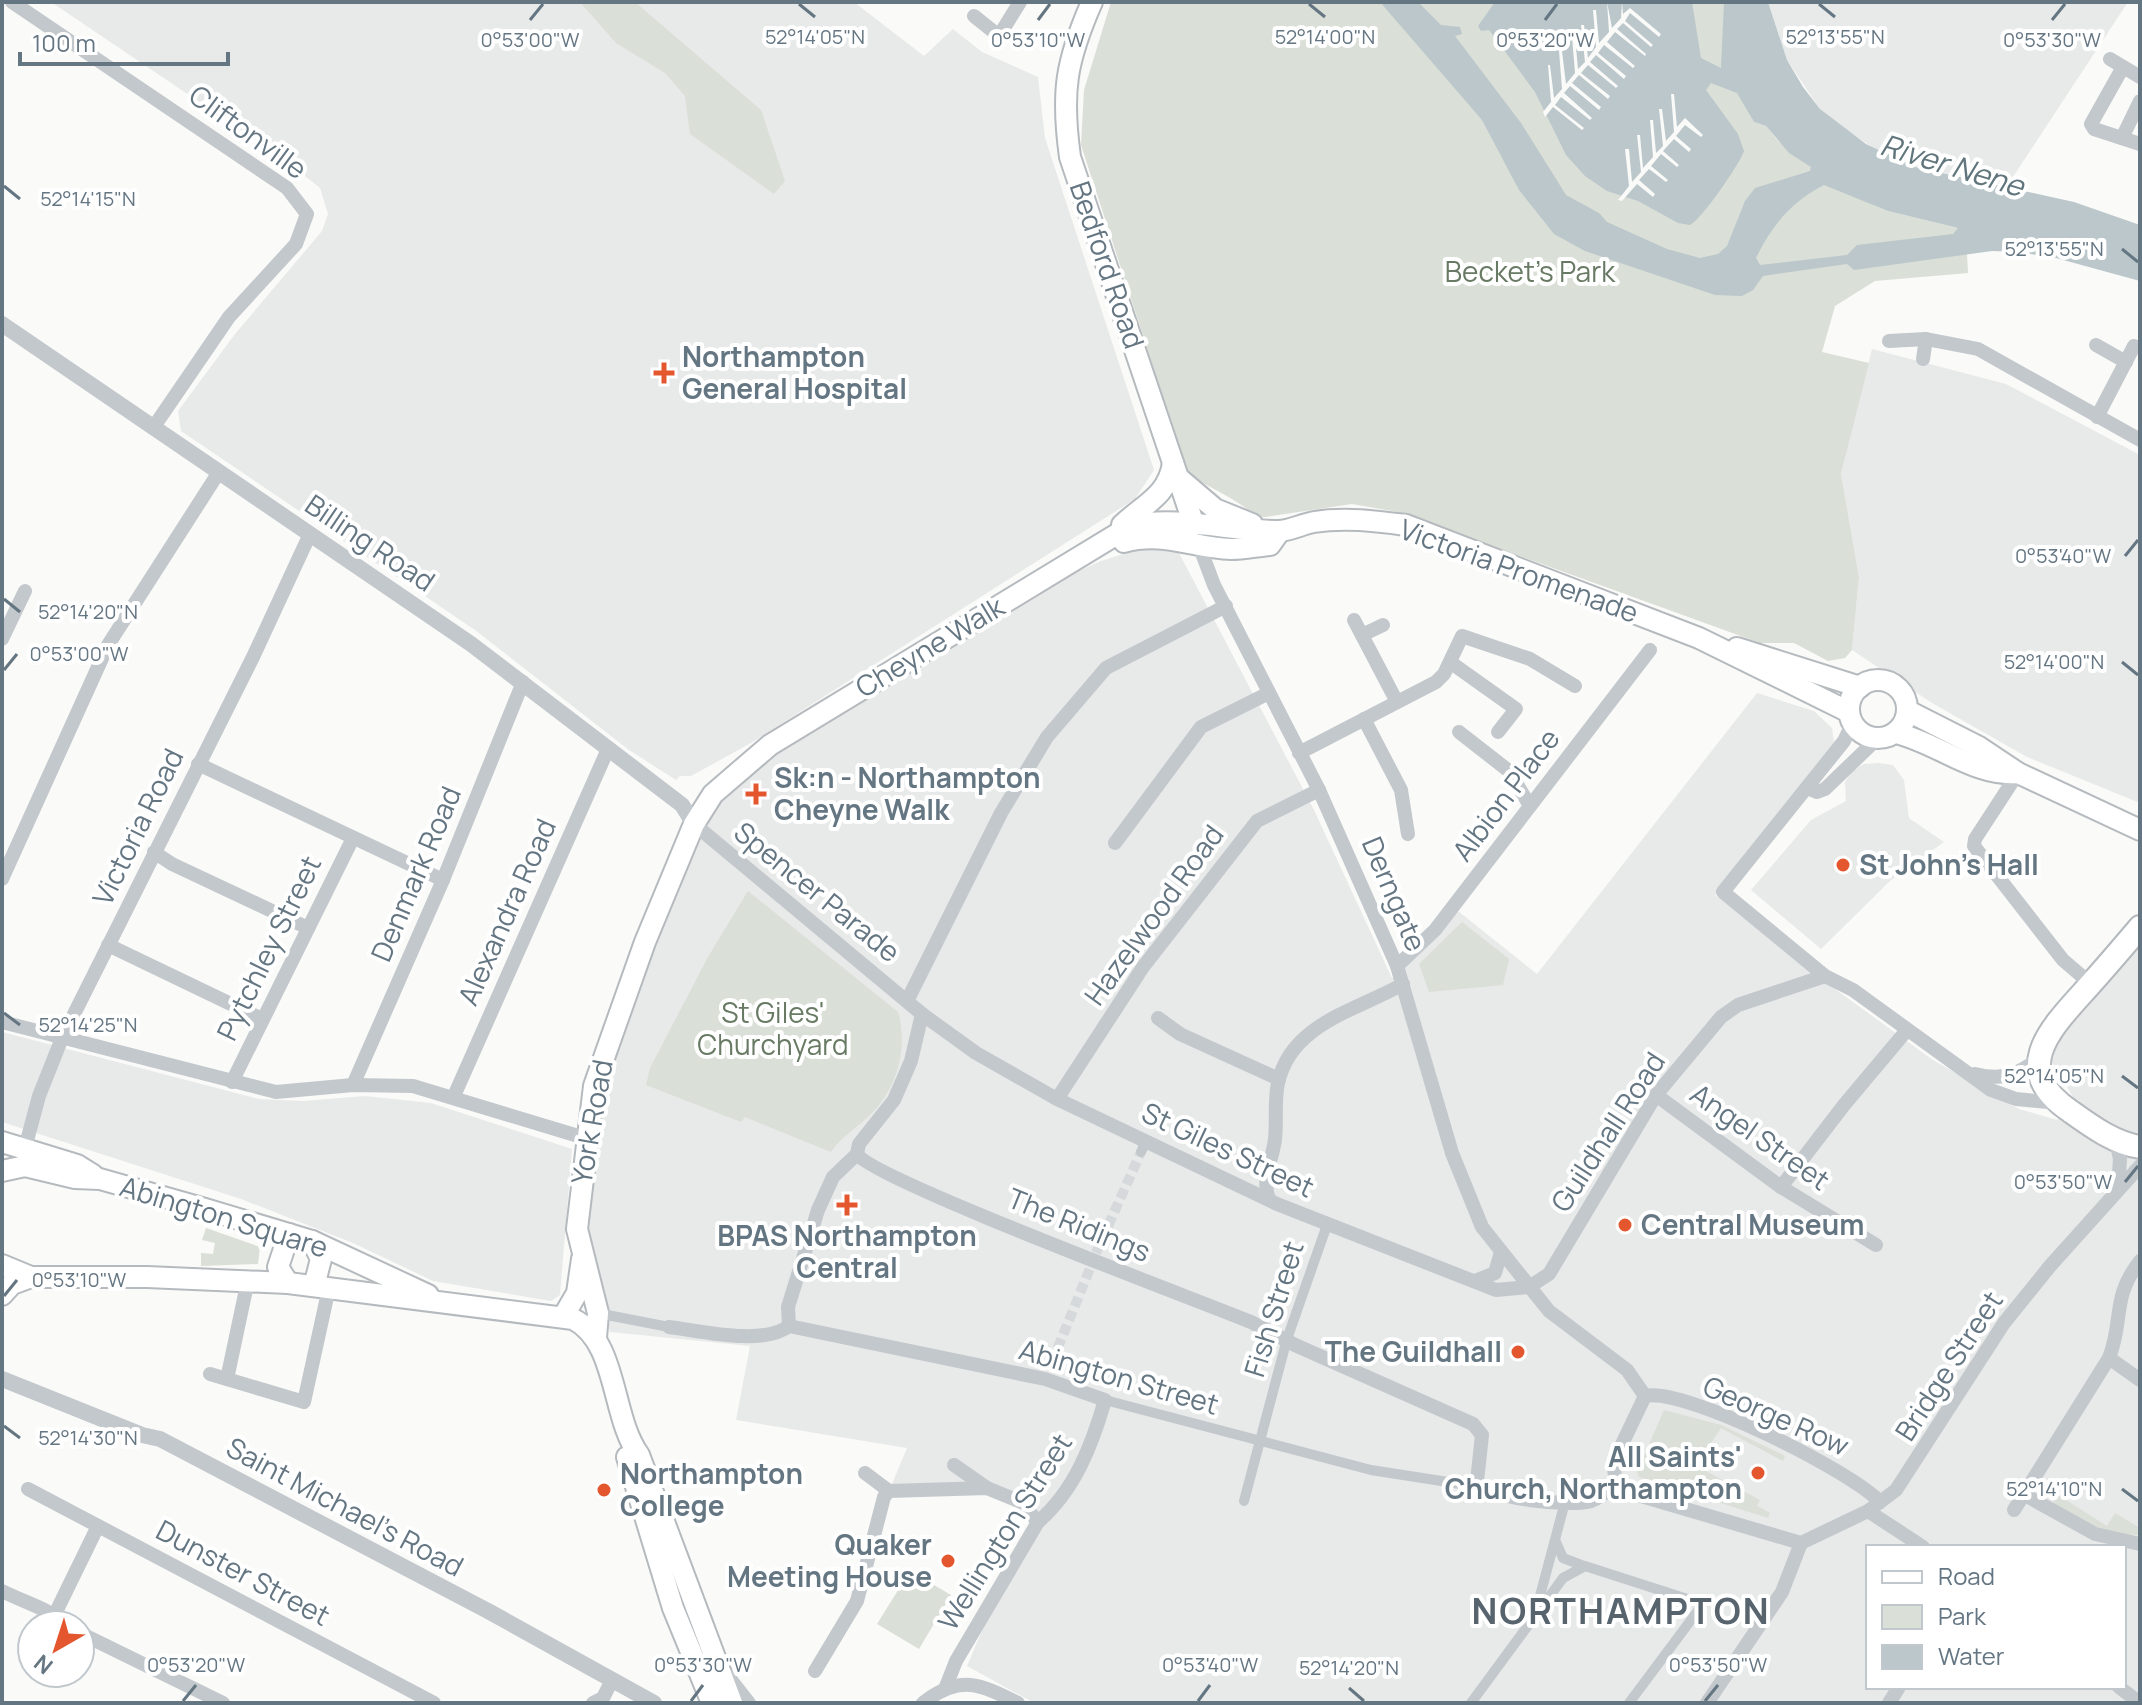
<svg xmlns="http://www.w3.org/2000/svg" width="2142" height="1705" viewBox="0 0 2142 1705" font-family="Manrope,sans-serif">
	<style>
		.built { fill: #e8e9e9; fill-rule: evenodd }
		.green { fill: #dadfd7 }
		.water { fill: #bbc7cb; fill-rule: evenodd }
		.pier { fill: #fafaf8 }
		.lines { fill: none; stroke-linecap: round; stroke-linejoin: round }
		.pedestrian-tunnel { stroke: #d5d9db; stroke-width: 10; stroke-dasharray: 10 5; stroke-linecap: butt }
		.primary-casing { stroke: #b5babe; stroke-width: 24 }
		.trunk-casing { stroke: #b4b9bd; stroke-width: 26 }
		.pedestrian { stroke: #c3c8cc; stroke-width: 10 }
		.minor { stroke: #c3c8cc; stroke-width: 14 }
		.tertiary { stroke: #c3c8cc; stroke-width: 16 }
		.primary { stroke: #fff; stroke-width: 20 }
		.trunk { stroke: #fff; stroke-width: 22 }
		.ticks { fill: none; stroke: #657683; stroke-width: 3 }
		.poi-dot { fill: #e4572e; stroke: #fff; stroke-width: 3 }
		.labels { text-anchor: middle; stroke-width: 8; stroke-linejoin: round; paint-order: stroke }
		.street-label { font-size: 28px; fill: #657683; stroke: #fff }
		.park-label { font-size: 28px; fill: #687a64; stroke: #fff }
		.poi-label { font-size: 28px; font-weight: bold; fill: #657683; stroke: #fff; text-anchor: start }
		.water-label { font-size: 30px; font-style: italic; fill: #60757c; stroke: #fff }
		.district-label { font-size: 36px; font-weight: bold; letter-spacing: 2px; fill: #57646e; stroke: #fff }
		.ticks-label { font-size: 20px; text-anchor: middle; fill: #657683; stroke: #fff; stroke-width: 8; stroke-linejoin: round; paint-order: stroke }
	</style>
	<rect width="100%" height="100%" fill="#fafaf8"/>
	<g class="built">
		<polygon points="51,2 854,2 924,56 953,29 982,52 1038,77 1045,138 1154,470 1135,499 751,743 691,776 680,776 676,780 629,750 475,630 181,431 178,411 235,334 322,231 328,214 320,188 284,159"/>
		<polygon points="1768,2 2128,2 2007,186 1915,167 1888,157 1841,127 1820,109 1787,60"/>
		<polygon points="1872,349 2006,384 2140,455 2140,803 2027,757 1932,703 1852,650 1859,577 1841,474"/>
		<path d="M1143,548L1179,553L1314,810L1392,978L1458,911L1537,974L1757,693L1814,711L1832,728L1834,742L1715,895L1806,968L1933,1060L2019,1109L2057,1120L2076,1102L2052,1062L2058,1039L2140,937V1703H1034L967,1666L1000,1588L1038,1522L1021,1502L987,1488L889,1491L907,1448L736,1420L750,1346L610,1332L585,1238L584,1155L615,1020L705,807L796,729L993,608L1101,561ZM1868,1547H2124V1687H1868Z"/>
		<polygon points="1879,763 1893,765 1904,780 1909,818 1944,842 1891,880 1821,949 1751,890 1811,820 1846,801 1845,782 1852,771 1864,764"/>
		<polygon points="2,1032 259,1099 303,1101 365,1096 431,1103 572,1149 560,1295 551,1301 433,1281 353,1243 241,1199 2,1122"/>
	</g>
	<g class="green">
		<polygon points="580,2 635,2 761,110 785,181 774,194 690,134 685,96 665,73 616,43"/>
		<path d="M1111,2H1724V65L1754,122L1766,126L1778,141L1812,167L1824,184L1888,211L1958,228L1967,254L1968,273L1875,281L1835,306L1822,352L1869,363L1841,474L1859,577L1852,650L1845,658L1828,661L1794,643H1760L1398,512L1352,504L1258,518C1238,499 1211,489 1188,474L1081,145L1084,90Z"/>
		<path d="M748,891L898,1012C908,1047 898,1086 872,1113C859,1127 842,1135 831,1152L745,1117L741,1122L646,1085L650,1068L708,957Z"/>
		<polygon points="1462,922 1509,959 1503,985 1429,992 1419,964"/>
		<polygon points="206,1228 260,1247 258,1264 201,1266 201,1253 213,1254 215,1243 202,1240"/>
		<polygon points="1664,1410 1721,1425 1785,1456 1783,1461 1721,1428 1704,1453 1712,1458 1706,1471 1760,1500 1757,1506 1770,1513 1768,1518 1639,1477 1637,1472"/>
		<path d="M2058,1495L2107,1526L2115,1513L2140,1528V1535C2107,1536 2079,1520 2051,1506Z"/>
		<polygon points="910,1571 951,1595 919,1649 877,1624"/>
	</g>
	<path class="water" d="M1380,2H1418L1441,25L1460,27L1462,34L1455,36L1521,123L1566,195L1599,213L1607,222L1667,249L1700,258L1718,254L1727,246L1745,201L1755,188L1810,171L1811,167L1789,153L1766,126L1754,122L1737,93L1711,83L1706,90L1738,134L1744,151C1739,165 1702,219 1690,225L1678,223L1638,201L1607,191L1585,176L1566,155L1535,92L1489,30L1481,31L1478,26L1495,2H1692L1701,58L1721,68L1724,2H1768L1787,60L1803,87L1820,109L1866,144L1915,167L2074,202L2140,225V281L2056,258L2017,252L1992,251L1854,270L1847,264L1763,276L1753,290L1742,296L1715,295L1585,251L1554,234L1519,190L1482,120ZM1824,185L1888,211L1958,228L1953,234L1857,245L1847,255L1760,265L1756,258C1772,225 1792,201 1824,185Z"/>
	<g class="pier">
		<polygon points="1607,2 1612,28 1621,18 1622,2 1623,14 1630,8 1661,34 1659,37 1630,13 1625,21 1653,45 1651,47 1623,23 1617,29 1646,54 1645,56 1615,32 1607,42 1635,66 1633,68 1604,45 1598,53 1626,76 1624,79 1596,55 1590,62 1618,86 1616,88 1588,65 1581,73 1610,96 1608,99 1579,75 1572,83 1601,107 1599,110 1570,86 1564,93 1592,118 1590,120 1561,97 1555,105 1584,128 1582,130 1553,107 1545,117 1543,112 1551,102 1548,65 1550,65 1554,98 1562,89 1559,51 1562,51 1566,84 1575,73 1572,37 1575,36 1578,69 1585,62 1581,25 1584,25 1588,58 1596,47 1593,10 1596,10 1599,43 1609,32"/>
		<polygon points="1671,94 1674,94 1677,127 1685,118 1703,135 1701,137 1685,125 1676,136 1691,149 1689,152 1674,139 1663,151 1679,165 1677,167 1661,154 1651,166 1668,180 1666,182 1649,169 1639,180 1655,194 1653,197 1637,184 1622,201 1618,200 1629,186 1625,149 1629,149 1632,182 1641,172 1637,135 1640,135 1643,168 1653,157 1650,120 1653,120 1656,153 1663,146 1659,109 1662,109 1666,141 1674,132"/>
	</g>
	<g class="lines">
		<g class="pedestrian-tunnel">
			<polyline points="1096,1253 1141,1152"/>
			<polyline points="1052,1362 1091,1266"/>
		</g>
		<defs>
			<g id="primary">
				<path d="M1092,2C1066,61 1061,92 1070,157L1194,525"/>
				<polyline points="1181,480 1215,509 1252,524"/>
				<path d="M1122,525C1144,504 1168,496 1173,463"/>
				<path d="M1124,542C1163,531 1193,548 1231,549C1244,549 1257,546 1270,545L1280,531"/>
				<polyline points="1737,648 1860,687"/>
				<circle cx="1878" cy="709" r="29"/>
				<polyline points="1908,711 1979,747 2018,773 2140,830"/>
				<path d="M1896,733C1938,743 1975,777 2018,773"/>
				<polyline points="2,1142 77,1165 93,1175"/>
				<polyline points="2,1171 25,1166 75,1178 100,1179 202,1208 312,1241 428,1295"/>
				<polyline points="312,1241 321,1259 314,1286"/>
				<path d="M2,1265L31,1277H147L288,1283L573,1319C618,1341 611,1417 639,1455L732,1703"/>
				<polyline points="288,1283 278,1267 289,1234"/>
				<polyline points="2,1295 12,1284 31,1277"/>
				<polyline points="563,1317 577,1293 582,1259"/>
				<path d="M596,1338L598,1313L577,1229L594,1086L645,942L694,824L713,794L770,745L1132,525C1181,516 1229,531 1278,531C1290,531 1302,524 1314,522C1344,517 1376,521 1406,525L1699,638L1849,712"/>
				<polyline points="627,1457 673,1608 712,1703"/>
			</g>
			<path id="trunk" d="M2140,927C2123,947 2106,967 2088,987C2052,1027 2008,1069 2070,1111C2091,1126 2114,1143 2140,1147"/>
		</defs>
		<use href="#primary" class="primary-casing"/>
		<use href="#trunk" class="trunk-casing"/>
		<g class="pedestrian">
			<polyline points="1141,1152 1146,1141"/>
			<polyline points="602,1314 669,1327"/>
			<polyline points="1105,1400 1371,1470 1480,1487"/>
			<polyline points="1244,1501 1287,1339 1327,1225"/>
			<polyline points="1556,1542 1563,1558 1584,1566"/>
			<polyline points="1536,1611 1565,1502"/>
			<polyline points="1471,1703 1563,1578 1585,1566 1703,1604 1629,1703"/>
		</g>
		<g class="minor">
			<polyline points="12,2 287,188 307,214 296,244 229,317 153,428"/>
			<polyline points="974,16 999,36 1020,2"/>
			<polyline points="2110,59 2140,77"/>
			<polyline points="2123,67 2091,124 2094,129 2140,144"/>
			<polyline points="2122,138 2140,101"/>
			<polyline points="1889,341 1926,339 1978,349 2140,440"/>
			<polyline points="2096,345 2126,362"/>
			<polyline points="1923,359 1926,339"/>
			<polyline points="2097,417 2134,346"/>
			<polyline points="1197,540 1214,585 1319,790 1397,966 1452,1153 1482,1227 1549,1311 1627,1370 1645,1396"/>
			<polyline points="1354,620 1397,702"/>
			<polyline points="1362,635 1383,625"/>
			<polyline points="2,639 25,591"/>
			<polyline points="1450,662 1516,709 1498,732"/>
			<polyline points="1364,719 1401,790 1408,834"/>
			<polyline points="1853,722 1844,741 1723,892 1825,976 1853,990 1991,1090 2016,1099 2058,1103"/>
			<polyline points="1459,732 1509,771 1530,806"/>
			<polyline points="1299,753 1436,682 1444,674 1462,636 1530,659 1575,686"/>
			<polyline points="198,764 443,880"/>
			<polyline points="2018,773 1975,839 1974,846 2063,960 2091,984"/>
			<polyline points="1808,788 1817,792 1825,789 1877,739"/>
			<polyline points="694,824 922,1014 976,1053 1057,1099 1277,1204 1496,1290 1529,1287 1549,1274 1656,1095 1721,1017 1738,1005 1825,976"/>
			<polyline points="1115,843 1201,727 1269,693"/>
			<polyline points="154,852 172,864 308,928"/>
			<polyline points="2,879 108,645 219,472"/>
			<polyline points="108,945 262,1019"/>
			<polyline points="1397,966 1435,930 1650,650"/>
			<polyline points="908,999 1001,813 1047,737 1106,668 1226,606"/>
			<polyline points="1158,1018 1180,1034 1279,1079"/>
			<polyline points="2,1022 276,1092 353,1085 413,1086 585,1138"/>
			<path d="M1975,1074C2001,1081 2017,1075 2038,1059"/>
			<polyline points="232,1082 353,838"/>
			<polyline points="353,1085 443,880 523,682"/>
			<polyline points="1656,1095 1781,1187 1876,1245"/>
			<polyline points="454,1096 608,749"/>
			<polyline points="1057,1099 1143,967 1257,821 1319,790"/>
			<polyline points="2116,1140 2120,1159 2118,1188"/>
			<polyline points="25,1148 39,1096 62,1038 253,657 310,534"/>
			<path d="M857,1154C872,1179 1200,1301 1251,1322L1295,1345L1473,1424L1482,1435L1477,1481C1484,1499 1572,1507 1591,1501C1601,1498 1608,1489 1616,1482"/>
			<polyline points="1781,1187 1844,1105 1907,1030"/>
			<path d="M1269,1199C1261,1180 1273,1158 1275,1139C1277,1120 1274,1102 1278,1083C1291,1023 1358,1010 1403,984"/>
			<polyline points="1475,1281 1495,1273 1501,1252"/>
			<polyline points="789,1326 788,1307 818,1210 833,1177 857,1154 859,1144 894,1100 911,1061 922,1014"/>
			<path d="M669,1327C701,1331 763,1346 789,1326L1045,1379L1105,1400C1092,1445 1075,1490 1038,1522L956,1661L945,1689"/>
			<polyline points="2109,1358 2140,1380"/>
			<polyline points="210,1374 304,1402 329,1288"/>
			<polyline points="227,1379 248,1280"/>
			<polyline points="1645,1396 1613,1463 1616,1482 1624,1491 1801,1543"/>
			<path d="M1645,1396C1685,1387 1851,1471 1880,1502"/>
			<polyline points="954,1465 987,1488"/>
			<polyline points="865,1473 889,1491"/>
			<polyline points="28,1489 434,1703"/>
			<polyline points="2025,1495 2095,1534 2140,1544"/>
			<path d="M2014,1510L2109,1358C2124,1320 2111,1298 2140,1261"/>
			<polyline points="1868,1511 1923,1547"/>
			<polyline points="1801,1543 1868,1511 1896,1490 2004,1323 2050,1266 2140,1166"/>
			<path d="M2,1591C23,1602 50,1609 67,1625"/>
			<polyline points="55,1614 98,1526"/>
			<polyline points="80,1633 223,1703"/>
			<polyline points="815,1671 857,1601 884,1497 889,1491 987,1488 1021,1502 1038,1522"/>
			<polyline points="727,1675 749,1703"/>
			<polyline points="2119,1687 2140,1703"/>
			<polyline points="593,1703 603,1698 612,1680"/>
			<path d="M923,1703C960,1674 980,1684 1018,1703"/>
			<polyline points="1707,1703 1782,1592 1801,1543"/>
			<polyline points="1889,1703 1899,1687"/>
		</g>
		<g class="tertiary">
			<polyline points="2,324 471,644 682,805 694,824"/>
			<polyline points="2,1379 142,1435 160,1439 488,1611 654,1703"/>
		</g>
		<use href="#primary" class="primary"/>
		<use href="#trunk" class="trunk"/>
	</g>
	<path class="ticks" d="M799,4L815,17M1309,4L1325,17M1819,4L1835,17M530,20L543,4M1038,20L1050,4M1545,20L1557,4M2052,20L2065,4M4,186L20,199M2122,249L2138,262M2125,556L2138,540M4,599L20,612M2122,662L2138,675M4,670L17,654M4,1013L20,1025M2122,1076L2138,1088M2125,1182L2138,1166M4,1296L17,1280M4,1426L20,1438M2122,1489L2138,1501M1349,1688L1364,1701M183,1701L196,1685M691,1701L703,1685M1198,1701L1210,1685M1705,1701L1718,1685"/>
	<g class="poi-dot">
		<path d="M660 361h8v8h8v8h-8v8h-8v-8h-8v-8h8z"/>
		<path d="M752 782h8v8h8v8h-8v8h-8v-8h-8v-8h8z"/>
		<circle cx="1843" cy="865" r="8"/>
		<path d="M843 1193h8v8h8v8h-8v8h-8v-8h-8v-8h8z"/>
		<circle cx="1625" cy="1225" r="8"/>
		<circle cx="1518" cy="1352" r="8"/>
		<circle cx="1758" cy="1473" r="8"/>
		<circle cx="604" cy="1490" r="8"/>
		<circle cx="948" cy="1561" r="8"/>
	</g>
	<g class="labels">
		<g class="street-label">
			<text transform="translate(248 132) rotate(36)" y="10">Cliftonville</text>
			<text transform="translate(1107 265) rotate(71)" y="10">Bedford Road</text>
			<text transform="translate(370 543) rotate(34)" y="10">Billing Road</text>
			<text transform="translate(1519 571) rotate(20)" y="10">Victoria Promenade</text>
			<text transform="translate(930 647) rotate(-31)" y="10">Cheyne Walk</text>
			<text transform="translate(1506 795) rotate(-53)" y="10">Albion Place</text>
			<text transform="translate(138 827) rotate(-64)" y="10">Victoria Road</text>
			<text transform="translate(416 874) rotate(-67)" y="10">Denmark Road</text>
			<text transform="translate(817 892) rotate(39)" y="10">Spencer Parade</text>
			<text transform="translate(1394 894) rotate(67)" y="10">Derngate</text>
			<text transform="translate(507 912) rotate(-66)" y="10">Alexandra Road</text>
			<text transform="translate(1154 915) rotate(-54)" y="10">Hazelwood Road</text>
			<text transform="translate(269 948) rotate(-64)" y="10">Pytchley Street</text>
			<text transform="translate(592 1122) rotate(-80)" y="10">York Road</text>
			<text transform="translate(1608 1132) rotate(-57)" y="10">Guildhall Road</text>
			<text transform="translate(1760 1137) rotate(35)" y="10">Angel Street</text>
			<text transform="translate(1228 1150) rotate(25)" y="10">St Giles Street</text>
			<text transform="translate(224 1217) rotate(17)" y="10">Abington Square</text>
			<text transform="translate(1079 1225) rotate(22)" y="10">The Ridings</text>
			<text transform="translate(1274 1309) rotate(-73)" y="10">Fish Street</text>
			<text transform="translate(1949 1366) rotate(-57)" y="10">Bridge Street</text>
			<text transform="translate(1119 1377) rotate(16)" y="10">Abington Street</text>
			<text transform="translate(1776 1416) rotate(24)" y="10">George Row</text>
			<text transform="translate(345 1507) rotate(28)" y="10">Saint Michael's Road</text>
			<text transform="translate(1005 1532) rotate(-58)" y="10">Wellington Street</text>
			<text transform="translate(243 1573) rotate(28)" y="10">Dunster Street</text>
		</g>
		<g class="park-label">
			<text x="1530" y="282">Becket's Park</text>
			<text x="773" y="1023">St Giles'<tspan x="773" dy="32">Churchyard</tspan></text>
		</g>
		<g class="poi-label">
			<text x="682" y="367">Northampton<tspan x="682" dy="32">General Hospital</tspan></text>
			<text x="774" y="788">Sk:n - Northampton<tspan x="774" dy="32">Cheyne Walk</tspan></text>
			<text x="1859" y="875">St John's Hall</text>
			<text x="1641" y="1235">Central Museum</text>
			<text x="847" y="1246" text-anchor="middle">BPAS Northampton<tspan x="847" dy="32">Central</tspan></text>
			<text x="1502" y="1362" text-anchor="end">The Guildhall</text>
			<text x="1742" y="1467" text-anchor="end">All Saints'<tspan x="1742" dy="32">Church, Northampton</tspan></text>
			<text x="620" y="1484">Northampton<tspan x="620" dy="32">College</tspan></text>
			<text x="932" y="1555" text-anchor="end">Quaker<tspan x="932" dy="32">Meeting House</tspan></text>
		</g>
		<g class="water-label">
			<text transform="translate(1952 166) rotate(17)" y="10">River Nene</text>
		</g>
		<g class="district-label">
			<text x="1621" y="1624">NORTHAMPTON</text>
		</g>
	</g>
	<g class="ticks-label">
		<text x="815" y="44">52°14'05"N</text>
		<text x="1325" y="44">52°14'00"N</text>
		<text x="1835" y="44">52°13'55"N</text>
		<text x="530" y="47">0°53'00"W</text>
		<text x="1038" y="47">0°53'10"W</text>
		<text x="1545" y="47">0°53'20"W</text>
		<text x="2052" y="47">0°53'30"W</text>
		<text x="88" y="206">52°14'15"N</text>
		<text x="2054" y="256">52°13'55"N</text>
		<text x="2063" y="563">0°53'40"W</text>
		<text x="88" y="619">52°14'20"N</text>
		<text x="79" y="661">0°53'00"W</text>
		<text x="2054" y="669">52°14'00"N</text>
		<text x="88" y="1032">52°14'25"N</text>
		<text x="2054" y="1083">52°14'05"N</text>
		<text x="2063" y="1189">0°53'50"W</text>
		<text x="79" y="1287">0°53'10"W</text>
		<text x="88" y="1445">52°14'30"N</text>
		<text x="2054" y="1496">52°14'10"N</text>
		<text x="196" y="1672">0°53'20"W</text>
		<text x="703" y="1672">0°53'30"W</text>
		<text x="1210" y="1672">0°53'40"W</text>
		<text x="1718" y="1672">0°53'50"W</text>
		<text x="1349" y="1675">52°14'20"N</text>
	</g>
	<rect width="2142" height="1705" fill="none" stroke="#657683" stroke-width="8"/>
	<rect x="1866" y="1545" width="260" height="144" fill="#ffffff" stroke="#c1c8cd" stroke-width="2"/>
	<rect x="1882" y="1571" width="40" height="12" fill="#ffffff" stroke="#c1c8cd" stroke-width="2"/>
	<text x="1938" y="1585" font-size="24" fill="#657683">Road</text>
	<rect x="1882" y="1605" width="40" height="24" fill="#dadfd7" stroke="#c1c8cd" stroke-width="2"/>
	<text x="1938" y="1625" font-size="24" fill="#657683">Park</text>
	<rect x="1882" y="1645" width="40" height="24" fill="#bbc7cb" stroke="#c1c8cd" stroke-width="2"/>
	<text x="1938" y="1665" font-size="24" fill="#657683">Water</text>
	<g transform="translate(56 1649) rotate(219)"><circle r="38" fill="#ffffff" stroke="#c1c8cd" stroke-width="2"/>
	<path d="M0-6L14 30L0 20L-14 30Z" fill="#e4572e"/>
	<text y="-12" font-size="22" font-weight="bold" text-anchor="middle" fill="#657683">N</text>
	</g>
	<path d="M20 52v12h208v-12" fill="none" stroke="#657683" stroke-width="4"/>
	<text x="32" y="52" font-size="24" fill="#657683" stroke="#ffffff" stroke-width="6" paint-order="stroke">100 m</text>
</svg>
